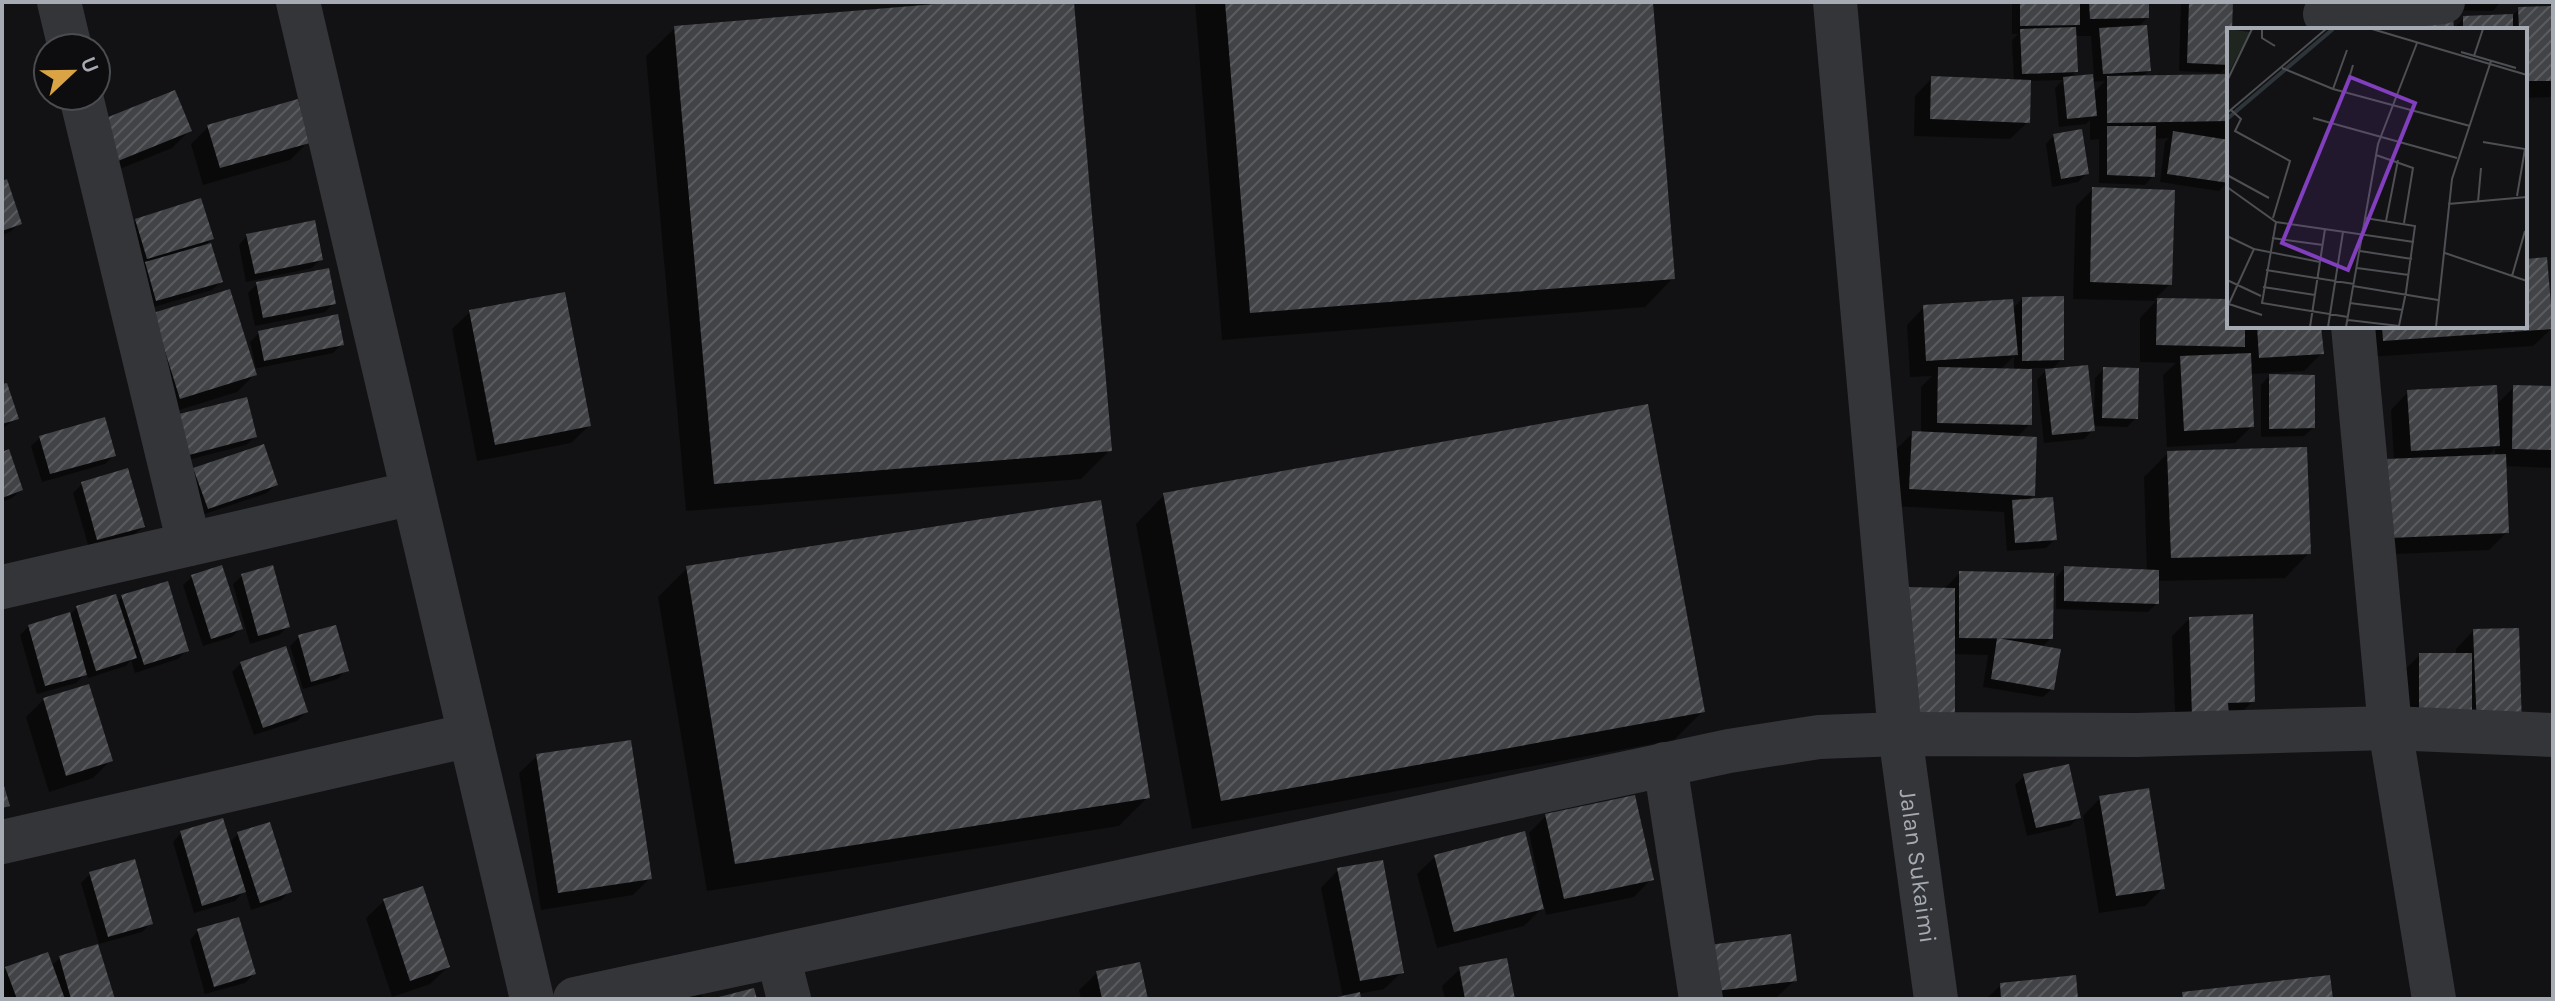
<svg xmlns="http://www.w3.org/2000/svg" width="2555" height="1001" font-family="Karla,sans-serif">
	<defs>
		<pattern id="building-hatch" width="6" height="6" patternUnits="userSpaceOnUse" patternTransform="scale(2)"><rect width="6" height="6" fill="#414346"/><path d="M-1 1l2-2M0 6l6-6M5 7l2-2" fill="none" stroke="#595b5e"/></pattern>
	</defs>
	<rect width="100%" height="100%" fill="#121214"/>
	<path fill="#0007" fill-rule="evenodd" d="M984 2H1072L1110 450 1081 479 686 511 646 56 675 28Z
		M1195 2H1651L1673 278 1645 307 1222 340Z
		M2012 2H2147V18L2138 27 2149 70 2141 78 2229 76V135L2223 141 2229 142 2227 183 2219 191 2160 182 2165 142 2169 138 2154 139 2153 176 2145 185 2099 183V139L2090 140V120L2086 124 2059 127 2055 88 2063 80 2029 81 2028 122 2010 139 1914 136 1915 96 1932 78 2014 81 2012 40 2018 34H2012ZM2075 36H2091L2094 76 2069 78 2076 71ZM2105 81 2093 93 2092 82Z
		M2181 2H2231L2229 64 2220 73 2179 71Z
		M2430 2H2501L2493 11 2430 10Z
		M2553 8V94L2550 97 2525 98V30H2376L2386 20 2452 30 2464 18 2512 16 2519 9Z
		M208 127 307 143 290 160 203 185 191 144Z
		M189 131 172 148 95 179 80 141Z
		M2054 135 2087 173 2078 182 2052 187 2046 144Z
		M2 183 19 224 10 232 2 235Z
		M2093 189 2170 284 2154 300 2229 301V326H2319L2322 353 2304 371 2250 374 2252 426 2235 443 2167 447 2163 375 2176 363 2140 362V318L2156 301 2073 299 2076 206Z
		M136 221 212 239 202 248 221 282 212 290 147 309 137 273 145 265 138 267 127 230Z
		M247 236 321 259 312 268 246 282 239 245Z
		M2525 261 2551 329 2533 346 2367 357 2365 326H2525Z
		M257 284 334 303 325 312 255 326 248 293Z
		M2022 299 2062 359 2051 370 2092 416H2094L2095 378 2104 369 2136 418 2127 427 2093 426V430L2084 439 2044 443 2037 380 2048 368H2030V424L2016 438 2033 495 2027 501 2055 539 2046 548 2007 551 2004 512 1892 506 1895 450 1913 433H1921V387L1932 376 1910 377 1907 325 1924 307 2012 309ZM2014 356V370H2000Z
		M470 312 589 426 571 443 477 461 452 329Z
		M146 324 253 369H256L250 342 259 333 342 344 333 353 253 369 254 375 237 392 163 415Z
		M2271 374 2313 428 2304 436 2261 437V385Z
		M2 386 16 418 2 429Z
		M2514 387 2553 388V468L2504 466 2507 532 2489 550 2372 555 2394 461 2391 410 2408 392 2496 405ZM2495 448V457H2487Z
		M171 425 255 437 246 445 180 462Z
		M40 438 114 455 105 464 42 482 31 446Z
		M2168 453 2309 553 2285 578 2157 581V603L2148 612 2056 609V577L2065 568 2147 571 2144 477Z
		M2 454 21 490 12 498 2 502Z
		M194 470 276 484 267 493 199 516 186 479Z
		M82 484 143 527 134 535 89 548 73 493Z
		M1164 495 1703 711 1674 740 1192 829 1136 524Z
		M687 568 1148 797 1119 826 707 891 658 597Z
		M1960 573 2051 638 2041 648 2052 689 2043 697 1983 687 1988 655 1953 654 1943 590Z
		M242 576 288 627 279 635 250 644 233 584Z
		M192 577 241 628 232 637 203 646 183 585Z
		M122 597 187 650 178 659 135 673 131 660 126 666 88 678 86 673 76 683 37 694 20 635 29 626 70 614 77 608 117 602Z
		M2189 619 2253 701 2236 718 2176 734 2172 636Z
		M2473 631 2520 726 2403 744 2402 672 2420 655H2456V649Z
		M299 637 346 670 338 679 303 689 290 646Z
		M241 663 306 712 297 721 254 735 232 672Z
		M44 699 111 760 93 778 49 792 26 717Z
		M537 756 650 878 633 895 541 910 519 773Z
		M2024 776 2079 817 2070 826 2027 836 2015 785Z
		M2100 798 2163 888 2145 906 2099 913 2083 816Z
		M1546 816 1651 879 1634 897 1546 915 1544 906 1524 926 1437 948 1417 874 1435 857 1540 885 1529 833Z
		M181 833 229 843 239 833 290 891 281 900 251 910 245 890 235 901 194 913 173 842Z
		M1338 870 1402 972 1384 989 1358 994 1359 999H1336L1343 998 1321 888Z
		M90 874 151 923 142 932 99 944 81 883Z
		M384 901 448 967 430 984 392 997 366 918Z
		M198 931 254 974 245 983 205 994 190 940Z
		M60 958 113 999H5L2 990V973L6 969 51 966Z
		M1693 964 1795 980 1777 997 1698 999Z
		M1460 969 1513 999H1445L1442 986Z
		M1097 973 1146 999H1081L1079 990Z
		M2001 985 2076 999H1986Z
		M699 986 703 999H661Z"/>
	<path fill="url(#building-hatch)" d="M960 2H1074L1112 451 714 484 674 26Z
		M1225 2H1653L1675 279 1250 313Z
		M2020 2H2080V25L2020 26Z
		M2089 2H2149V18L2090 19Z
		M2189 2H2233L2232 30H2229V65L2187 63Z
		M2553 6V81H2525V30H2519L2518 7Z
		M2513 14V30H2463V16Z
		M2453 15 2454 30H2386L2385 18Z
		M2147 25 2151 71 2103 74 2099 28Z
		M2076 27 2078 72 2022 74 2020 29Z
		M2093 74 2097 116 2067 119 2063 77Z
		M2229 74V121L2107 123V76Z
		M1931 76 2031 80 2030 123 1930 119Z
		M175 90 192 131 113 163 96 122Z
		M298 99 310 143 220 168 207 125Z
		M2107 126H2156L2155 177 2107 175Z
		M2082 129 2089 174 2061 179 2053 134Z
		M2173 131 2229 140V183L2167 174Z
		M7 179 22 224 2 231V181Z
		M2092 187 2175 190 2172 285 2090 282Z
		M201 198 214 239 147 259 135 219Z
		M315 220 323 260 255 274 246 234Z
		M211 243 223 282 156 301 145 262Z
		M2547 257 2553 329 2383 341 2382 326H2525V259Z
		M329 268 336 304 263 318 256 282Z
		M230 289 257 375 180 399 153 313Z
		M565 292 591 426 495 445 469 310Z
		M2064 296V360L2022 361V297Z
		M2157 298 2229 299V326H2245V347L2156 345Z
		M2013 299 2018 355 1926 361 1923 305Z
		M338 314 344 345 264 361 258 331Z
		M2257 326H2321L2324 354 2259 358Z
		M2251 353 2254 427 2184 431 2180 356Z
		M2088 365 2095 431 2052 435 2045 369Z
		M1938 367 2032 369V425L1937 423Z
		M2103 367 2139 368 2138 419 2102 418Z
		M2269 374 2315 375V428L2269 429Z
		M7 383 19 419 2 424V384Z
		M2497 385 2500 446 2411 451 2407 390Z
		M2513 385 2553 386V450L2512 449Z
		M247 397 257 437 189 455 179 414Z
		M1648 404 1705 712 1221 801 1163 493Z
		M105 417 116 456 50 474 39 436Z
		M1912 431 2037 437 2035 496 1909 489Z
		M264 444 278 485 208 509 193 468Z
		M2307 447 2311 554 2171 558 2167 451Z
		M9 449 23 490 2 498V452Z
		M2506 454 2509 533 2389 538 2385 459Z
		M128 468 145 527 97 540 81 482Z
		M2053 497 2057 540 2015 543 2012 500Z
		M1101 500 1150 798 735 864 686 566Z
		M222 565 243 629 211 639 191 575Z
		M273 565 290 627 258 636 241 574Z
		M2064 566 2159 570V604L2064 601Z
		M1959 571 2054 573 2053 639 1959 638Z
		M168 581 189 651 144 665 121 595Z
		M1904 587 1955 588V715H1905Z
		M116 594 137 658 96 671 76 606Z
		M70 612 87 675 45 686 28 625Z
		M2253 614 2255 702 2228 703 2229 716 2192 717 2189 617Z
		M336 625 349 671 311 682 298 635Z
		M2519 628 2522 727 2477 729 2473 629Z
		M1997 638 2061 649 2054 690 1991 679Z
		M286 646 308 712 263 728 240 662Z
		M2419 653H2472V727H2419Z
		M89 684 113 761 66 776 43 698Z
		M631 740 652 879 558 893 536 754Z
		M2069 764 2081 818 2036 828 2023 774Z
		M2 779 10 806 2 808Z
		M2149 788 2165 889 2116 896 2099 796Z
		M1635 795 1654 880 1564 899 1545 814Z
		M223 818 246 892 202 906 180 831Z
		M270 822 292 892 260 903 237 832Z
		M1525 831 1544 909 1454 932 1434 855Z
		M135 859 153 924 108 937 89 872Z
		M1383 860 1404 973 1360 981 1337 868Z
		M423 886 450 967 410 981 383 899Z
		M239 917 256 974 214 987 197 929Z
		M1791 934 1797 981 1716 991 1709 945Z
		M98 944 115 999H71L59 956Z
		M48 952 65 999H17L5 967Z
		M1507 958 1515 999H1465L1459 967Z
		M1140 962 1148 999H1102L1096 971Z
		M2076 975 2078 999H2001L2000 983Z
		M2330 975 2333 999H2183L2182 992Z
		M754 988 757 999H715V998Z
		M1360 992 1361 999H1333V998Z"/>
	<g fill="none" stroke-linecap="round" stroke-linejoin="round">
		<g stroke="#343538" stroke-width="44">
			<path d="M59 2 70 48"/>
			<path d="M298 2 532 999"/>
			<path id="s1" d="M1835 2 1900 734 1936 999"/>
			<path d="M2325 14 2443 2"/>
			<path d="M81 96 189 544"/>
			<path d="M2353 326 2390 728 2434 999"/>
			<path d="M2 587 413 493"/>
			<path d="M1665 764 1701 999"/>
			<path d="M2 842 470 735"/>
			<path d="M778 956 789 999"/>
			<path d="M575 999 1729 751 1819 737 1900 734 2136 735 2390 728 2553 735"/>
		</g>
	</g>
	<g text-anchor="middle" stroke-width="7" stroke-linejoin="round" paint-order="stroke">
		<g font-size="24" fill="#a6aab2" stroke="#0d0d0f">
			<text dy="8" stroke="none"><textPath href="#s1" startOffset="868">Jalan Sukaimi</textPath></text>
		</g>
	</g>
	<g transform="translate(2227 28)">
		<rect width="300" height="300" fill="#121214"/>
		<path d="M0 1 23 4 0 48Z" fill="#1f2620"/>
		<path fill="none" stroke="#2d353b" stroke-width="4" d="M0 91 106 1"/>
		<path fill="none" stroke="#4d4f53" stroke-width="2" d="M35 1V10L48 18M145 1 300 47M234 24 289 40M247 28 256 1M55 40 106 61 243 98M0 53 25 1M106 61 120 22M118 64 126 37M4 82 14 91 8 103 63 133 46 190M0 85 99 1M86 90 230 130M256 114 298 121 290 168M149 127 186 140 177 195M0 147 42 170M0 159 49 194 187 214M251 174 254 140M221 176 300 169M159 193 171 132M49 194 35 275 121 289M0 208 27 221 0 280M45 210 96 217M27 221 93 234M133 223 185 231M218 225 300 253M130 240 182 247M39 242 127 256M285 248 298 203M0 252 34 268M126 258 211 272M36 259 88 267M123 275 176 282M2 276 35 287M121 292 172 298 179 264 188 198 138 190M83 299 98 201M101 299 116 204M119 299 151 116 190 15M209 299 225 151 264 33"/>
		<path fill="#813fbd" fill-opacity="0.15" stroke="#813fbd" stroke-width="4" d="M123 49 188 75 121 242 55 215Z"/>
		<rect width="300" height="300" fill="none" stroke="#a6aab2" stroke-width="4"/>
	</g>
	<rect width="2555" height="1001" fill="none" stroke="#a6aab2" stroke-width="8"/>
	<g transform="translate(72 72) rotate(68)"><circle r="38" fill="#0d0d0f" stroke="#4a4c50" stroke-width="2"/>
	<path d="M0-6L14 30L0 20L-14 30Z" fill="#daa444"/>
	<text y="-12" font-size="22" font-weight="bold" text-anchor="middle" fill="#a6aab2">U</text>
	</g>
</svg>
